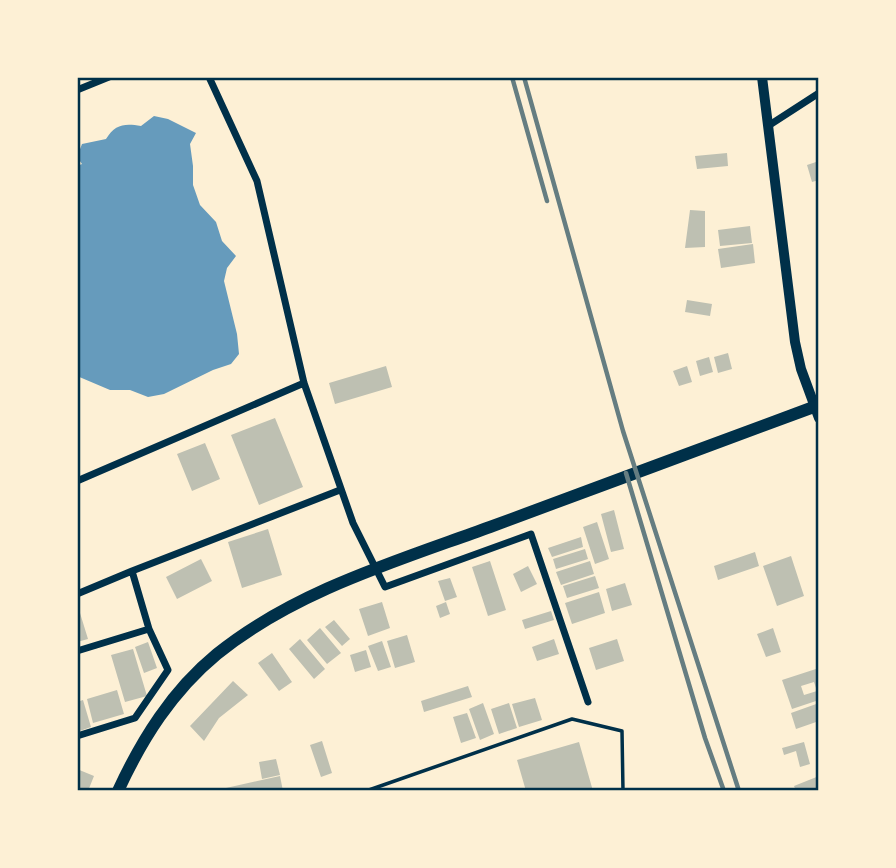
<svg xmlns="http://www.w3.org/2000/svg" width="896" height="868" font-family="Cabin,sans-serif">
	<rect width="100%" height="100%" fill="#fdf0d5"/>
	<path fill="#669bbc" d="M154 116 168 119 196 133 190 144 193 166V185L200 205 216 222 222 241 236 256 227 268 224 281 237 334 239 354 231 364 213 370 164 394 148 397 130 390H110L77 376V166L82 164 77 157 82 144 106 139C115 124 125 123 141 126Z"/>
	<path fill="#bec0b2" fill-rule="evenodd" d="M727 153 728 166 697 169 695 156Z
		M819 161V180L812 182 807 165Z
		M690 210 705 211V247L685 248Z
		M750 226 752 243 720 246 718 230Z
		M753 244 755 263 721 268 718 249Z
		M687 300 712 304 710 316 685 312Z
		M728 353 732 369 718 373 714 357Z
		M709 357 713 372 700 376 696 361Z
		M386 366 392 387 335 404 329 383Z
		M687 366 692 382 679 386 673 371Z
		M275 418 303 487 259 505 231 435Z
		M205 443 220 479 192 491 177 454Z
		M614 510 624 549 611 552 601 514Z
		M597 522 609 559 595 564 583 527Z
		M268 529 282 575 242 588 228 542Z
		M581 537 583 547 552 557 548 548Z
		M585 549 588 559 556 569 553 559Z
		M755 552 759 566 718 580 714 566Z
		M791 556 804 596 777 606 763 566Z
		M201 559 212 581 177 599 166 577Z
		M490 561 506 610 488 616 472 567Z
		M590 561 594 574 561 585 556 572Z
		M528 566 537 584 521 592 513 574Z
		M595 576 599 588 567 598 563 586Z
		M450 578 457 597 445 601 438 581Z
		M625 583 632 605 612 611 606 589Z
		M599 592 605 613 572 624 565 603Z
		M382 602 390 628 368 636 359 609Z
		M446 602 450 614 440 618 436 606Z
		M551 611 554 620 525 629 522 620Z
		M80 613 88 639 77 642V614Z
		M334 620 350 639 342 646 325 627Z
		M320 628 341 653 327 664 307 640Z
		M773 628 781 652 766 657 757 634Z
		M407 635 415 662 395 668 387 641Z
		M300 639 325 669 314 679 289 649Z
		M554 639 559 654 537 661 532 647Z
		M617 639 624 661 596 670 589 648Z
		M382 641 391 667 378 671 368 646Z
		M148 642 157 668 144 673 135 647Z
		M133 649 147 696 125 702 111 655Z
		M366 650 371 667 355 672 350 655Z
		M272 653 292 682 279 691 258 663Z
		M819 668V700L792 709 782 680ZM814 682 817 691 804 695 801 686Z
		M233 681 248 695 219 718 204 741 190 726Z
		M468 686 472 697 424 712 421 701Z
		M117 690 124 714 93 723 87 699Z
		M535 698 542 720 519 727 512 704Z
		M83 700 91 727 77 732V702Z
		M483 703 494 734 480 740 469 709Z
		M509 703 517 728 499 734 491 709Z
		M819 703V721L796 729 791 713Z
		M467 713 476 738 461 743 453 717Z
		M322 741 332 773 321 777 310 745Z
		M579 742 593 791H526L517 760Z
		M804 742 810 764 800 767 796 751 784 755 782 748Z
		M276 759 280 775 262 779 259 762Z
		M77 769 94 776 88 791H77Z
		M280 776 283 791H218L217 790Z
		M819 776V791H796L794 786Z"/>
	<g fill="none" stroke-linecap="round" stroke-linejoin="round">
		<path stroke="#003049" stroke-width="3.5" d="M366 791 572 719 622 731 623 791"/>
		<path stroke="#003049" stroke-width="7" d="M209 77 257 181 304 383 353 523 385 587 531 534 588 702
			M77 90 109 77
			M768 126 819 93
			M77 481 304 383
			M132 571 340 490
			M77 594 132 571 149 629
			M77 651 149 629 168 670 135 718 77 736"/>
		<path stroke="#003049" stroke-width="10" d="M762 77 795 342 801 369 819 418"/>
		<path stroke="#003049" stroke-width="12" d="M118 791C142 739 172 691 217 654 295 591 397 561 490 527 600 486 709 446 819 405"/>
		<path stroke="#657d81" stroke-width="4.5" d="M512 77 547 201
			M524 77 623 431 739 791
			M626 473 705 738 724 791"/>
	</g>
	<rect width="896" height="868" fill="none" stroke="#fdf0d5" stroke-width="158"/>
	<rect x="79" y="79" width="738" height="710" fill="none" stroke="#003049" stroke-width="2.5"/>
</svg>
